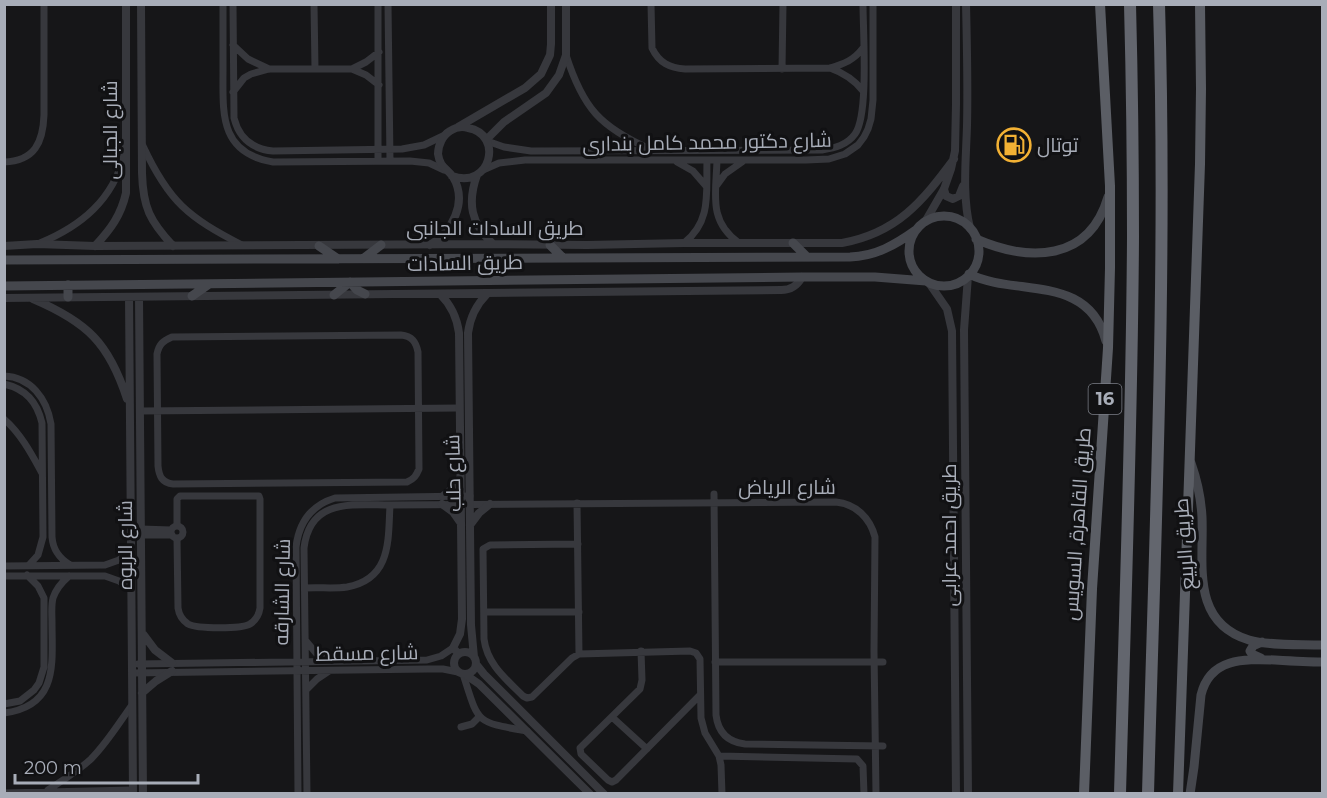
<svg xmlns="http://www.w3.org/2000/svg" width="1327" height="798" font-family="Montserrat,Cairo,sans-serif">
	<rect width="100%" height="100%" fill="#161618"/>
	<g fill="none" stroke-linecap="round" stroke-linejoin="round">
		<path stroke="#37383d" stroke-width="7" d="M223 4C223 27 223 49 223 71 223 113 219 153 273 162L410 161 429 163 444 170
			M233 4 234 118C239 138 252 149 273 151L402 149 424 145 445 135
			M314 4 315 69
			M378 4V161
			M388 4 390 161
			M651 4 652 48C659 63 670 68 685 69L830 68C844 64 854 60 863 48
			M233 45 248 59 269 69
			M566 55C583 108 600 127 650 149
			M830 68C844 73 854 79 863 91
			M352 69 366 62 379 52
			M782 69 783 4
			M233 92 244 78 251 74 269 69H352L366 75 379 85
			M487 141 504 147 531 151 822 150C835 148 847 145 855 134 869 115 863 32 863 4
			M143 146C169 202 188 217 242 245
			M717 160C716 194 708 221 739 243
			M4 162C35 161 43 142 44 115V4
			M677 162 693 171 706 186
			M483 170 499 163 525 160H806L829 159 845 154 858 145 864 137 868 129 871 119 873 100V4
			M717 185 725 174 742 162
			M40 243C81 226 113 200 124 155
			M684 243C712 221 706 192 707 160
			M401 335C412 336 416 342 418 352L419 469C416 476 414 479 407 482L173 484C162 483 159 476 158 466L157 354C159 344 163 341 172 337Z
			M4 376C31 377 47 399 51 424L52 537C53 550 59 558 70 565
			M4 384C26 389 37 402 42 423L43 537 38 555 29 565
			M140 411 459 408
			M4 419C21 434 31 453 42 473
			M714 494 716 715C718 732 728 742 745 744L883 746
			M577 503 579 654
			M171 532a6 6 0 1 1 12 0a6 6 0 1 1-12 0Z
			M141 529 171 530
			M141 535H172
			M177 538 178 608C179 615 182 620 188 624 197 629 242 629 250 624 256 620 259 615 260 608V499L259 496H180L177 499V526
			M578 544 490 545 483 549 484 639C487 664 506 679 523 696L527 698 532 697 572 658 579 654 690 651 696 653 700 659 701 718 705 733 719 756 721 765 722 794
			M4 566 105 565 119 560 130 550
			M4 576H105L119 581 131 590
			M305 588C319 587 334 589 347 587 392 579 388 539 390 505
			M484 612H579
			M306 641 316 653 326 659
			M641 651 642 680 640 689 580 748 581 754 608 780 612 782 616 780 700 695
			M715 662H883
			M138 664 427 660 441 656 453 648
			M132 673 428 669H443L458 672
			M463 674C479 724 475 722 527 731
			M306 690 317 679 329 671
			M4 704 20 701 34 690 39 683 44 667V598L38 586 27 575
			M4 713C59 706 52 663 52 622 52 614 51 606 53 598 56 589 62 582 69 576
			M612 717 647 749
			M461 727 472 724 479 717
			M719 756 857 759 863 766 864 794
			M48 790C63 780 78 771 91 759 107 743 119 723 132 705
			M4 793 132 790
			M298 794 296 547C299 522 312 505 335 498L470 496
			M307 794 304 548C310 498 352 505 390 505L836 502C856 504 870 518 875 537L874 651 876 794"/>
		<path stroke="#37383d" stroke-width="8" d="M141 4 142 173C143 208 150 221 173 246
			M966 4C967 45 968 85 967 126 966 160 962 195 970 228
			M458 127 525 88 541 74 550 55 551 44V4
			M486 140 504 122 546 93 559 75 566 55V4
			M477 175C467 203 471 224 493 244
			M944 189 946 196 953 199 959 196 963 186
			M925 222 944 189 951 169 955 151 956 104V4
			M430 245C452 232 468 202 453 177 447 168 440 168 438 154 438 145 443 135 450 131 456 127 462 126 468 128 504 134 491 190 452 176
			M4 246 37 244 95 246 493 244 587 245 684 243H842C897 233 922 202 954 159
			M95 246C111 229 121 215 126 193V4
			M929 283 947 309 952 331 956 794
			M440 294C451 305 457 317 459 333L462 619 460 634 453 648 459 654
			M129 297 133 794
			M139 297 143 794
			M4 298 781 290C791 290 797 286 802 277
			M33 299C87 322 109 343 127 399
			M443 496 453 488 460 478
			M442 504 453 512 460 522
			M470 525 479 513 490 504
			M143 634 155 650 172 663
			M454 663a11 11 0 1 1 22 0a11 11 0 1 1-22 0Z
			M474 657 471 625 468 333C470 317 476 305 487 294
			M476 664 484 674 604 794
			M466 675 479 684 590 794
			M142 693 156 681 172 671
			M968 794 964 330 968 276"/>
		<path stroke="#45474d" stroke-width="9" d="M909 251a35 35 0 1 1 70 0a35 35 0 1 1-70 0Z
			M976 239C1029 262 1089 262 1108 197
			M793 243 807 257
			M550 245 562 257
			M319 246 338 259
			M364 258 381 245
			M4 260 850 257C876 256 895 245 916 230
			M969 274C1016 297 1088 273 1106 341
			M350 282 357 290 365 294
			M68 285V297
			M4 286 802 277H875L926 281
			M334 295 350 282
			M192 296 209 284
			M1191 463C1197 480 1201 499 1202 517 1204 563 1190 622 1249 640 1269 646 1300 644 1322 645
			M1261 658 1252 654 1250 651 1253 646 1262 642
			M1190 794 1194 767 1201 695C1210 658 1243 659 1275 660 1291 661 1307 662 1322 662"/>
		<path stroke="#5b5e65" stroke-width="10" d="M1084 794 1092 589 1108 348 1110 268V186L1100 4
			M1178 794 1200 164 1201 89 1200 4"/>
		<path stroke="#63666e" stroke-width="12" d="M1120 794C1125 608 1132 422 1133 236 1133 159 1132 82 1130 4
			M1148 794C1155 531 1167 267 1159 4"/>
	</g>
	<defs>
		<symbol id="fuel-ring" viewBox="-11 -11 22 22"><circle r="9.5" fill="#111113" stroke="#f2b134" stroke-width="1.5"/><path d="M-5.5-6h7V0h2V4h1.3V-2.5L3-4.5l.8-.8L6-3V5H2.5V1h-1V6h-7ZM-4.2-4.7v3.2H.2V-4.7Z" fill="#f2b134"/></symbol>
	</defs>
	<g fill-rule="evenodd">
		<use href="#fuel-ring" x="995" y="126" width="38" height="38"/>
	</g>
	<g text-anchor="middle" stroke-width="6" stroke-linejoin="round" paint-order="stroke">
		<rect fill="#111113" stroke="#7b7e86" stroke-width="1.5" x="1088.5" y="384" width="33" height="30" rx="4.5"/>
		<g font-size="18" font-weight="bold" fill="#a8adb8">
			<text x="1105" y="405">16</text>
		</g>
		<g font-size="20" fill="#a8adb8" stroke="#111113">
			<text transform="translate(110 130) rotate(-90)" y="7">شارع الجبالى</text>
			<text transform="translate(707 142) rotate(-1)" y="7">شارع دكتور محمد كامل بندارى</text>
			<text x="495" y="235">طريق السادات الجانبى</text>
			<text transform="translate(465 263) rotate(-1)" y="7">طريق السادات</text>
			<text transform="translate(453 473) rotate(-91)" y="7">شارع حلب</text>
			<text x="787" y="494">شارع الرياض</text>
			<text transform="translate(1077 524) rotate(-86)" y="7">طريق القاهرة, السويس</text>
			<text transform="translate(949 535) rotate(-90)" y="7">طريق احمد عرابى</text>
			<text transform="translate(1184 544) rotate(-94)" y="7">طريق الربيع</text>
			<text transform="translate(125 545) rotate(-90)" y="7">شارع الربوه</text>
			<text transform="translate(282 592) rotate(-89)" y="7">شارع الشارقه</text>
			<text transform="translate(367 653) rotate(-1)" y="7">شارع مسقط</text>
		</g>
		<g font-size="20" fill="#a8adb8" stroke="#111113" text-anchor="start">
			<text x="1037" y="152">توتال</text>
		</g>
	</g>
	<rect width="1327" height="798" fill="none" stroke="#a8adb8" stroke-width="12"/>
	<path d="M15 774v9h183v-9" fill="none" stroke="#a8adb8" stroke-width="3"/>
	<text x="24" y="774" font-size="18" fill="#a8adb8" stroke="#111113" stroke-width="4.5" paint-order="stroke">200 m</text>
</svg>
